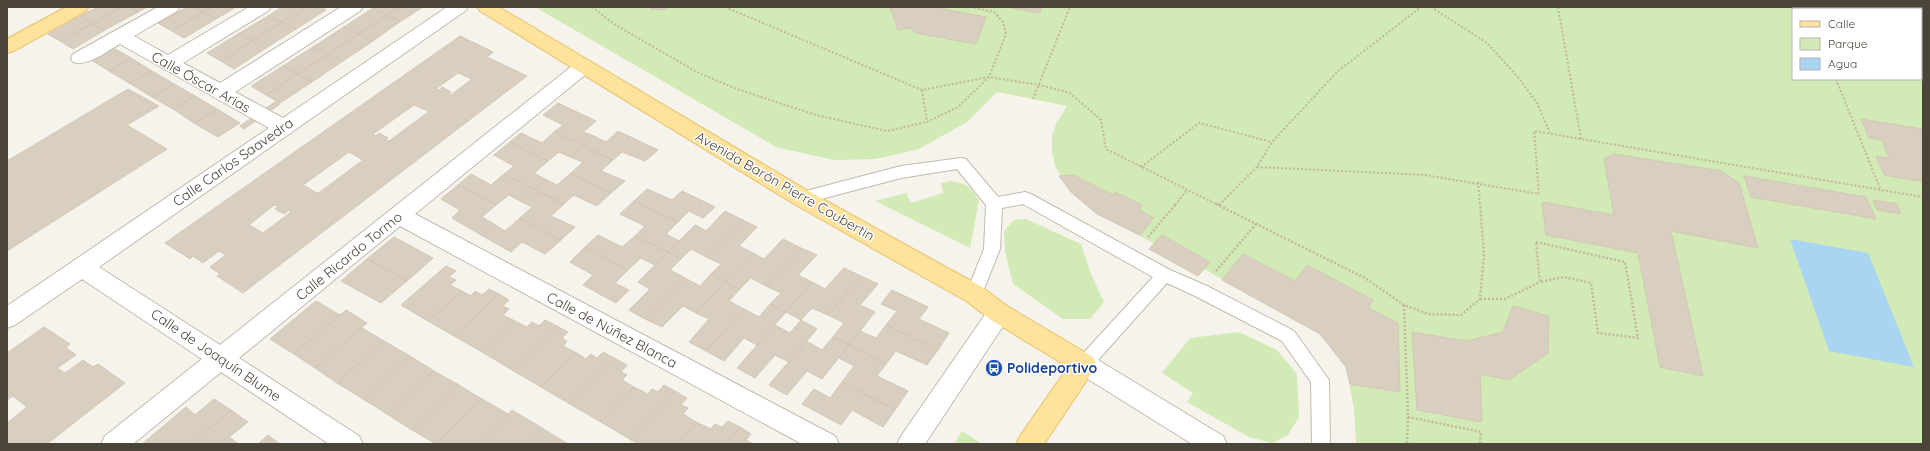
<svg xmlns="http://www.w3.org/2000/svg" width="1930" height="451" font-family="Quicksand,sans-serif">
	<rect width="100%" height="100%" fill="#f6f3ec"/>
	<path fill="#d2eab5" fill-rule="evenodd" d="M535 7H1923V444H1356L1354 409 1346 367 1320 334 1204 269 1097 214 1071 192 1055 166 1052 151V136L1056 124 1067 106 997 92 967 122 919 149 876 159 834 160 776 147ZM1793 9H1921V79H1793Z
		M951 181C966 183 971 187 979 200L970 248 875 201 906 193 911 203 943 193 941 183Z
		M1026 219 1081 244 1091 274 1104 302 1090 319H1063L1013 284 1005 252 1004 231 1014 220Z
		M1239 332 1277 350 1297 374 1299 417 1288 435 1272 443 1249 437 1187 402 1193 393 1162 373 1190 338Z
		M962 431 982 444H954Z"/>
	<path fill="#a9d4f2" d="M1790 239 1868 253 1914 367 1829 351Z"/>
	<path fill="#d8cfc1" stroke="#d3c7b4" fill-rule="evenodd" d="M98 7H122L92 24 80 16Z
		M122 7H131L138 12 105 30 92 24Z
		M131 7H147L138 12Z
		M187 7H193L203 12 172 31 158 23Z
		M193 7H212L203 12Z
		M212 7H236L216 19 203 12Z
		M282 7H307L282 22 268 16Z
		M307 7H320L326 10 296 29 282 22Z
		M375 7H399L387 15 373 8Z
		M399 7H423L401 21 387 15Z
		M651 7H667L666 10 650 9Z
		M890 7H934L986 17 976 44 915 33 912 28 898 30Z
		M1005 7H1042L1040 13Z
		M373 8 387 15 358 34 344 27Z
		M203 12 216 19 184 38 172 31Z
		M387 15 401 21 373 41 358 34Z
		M80 16 92 24 60 41 48 34Z
		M268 16 282 22 252 41 238 34Z
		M282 22 296 29 266 48 252 41Z
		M92 24 105 30 73 49 60 41Z
		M344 27 358 34 328 54 313 47Z
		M238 34 252 41 221 61 207 53Z
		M358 34 373 41 343 61 328 54Z
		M460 36 493 52 487 57 527 76 243 293 217 276 220 274 210 267 226 255 219 251 203 263 193 256 190 259 165 243ZM458 73 472 79 451 95 448 94 451 92 442 87 439 90 437 88ZM414 105 428 111 427 113 389 141 385 140 388 138 379 133 376 136 373 134ZM349 152 363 160 320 192 317 193 303 185ZM274 205 279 206 275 209 284 214 289 210 291 212 263 233 249 225Z
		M252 41 266 48 234 69 221 61Z
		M110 46 131 58 109 71 88 58Z
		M313 47 328 54 297 74 283 66Z
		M328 54 343 61 312 82 297 74Z
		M131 58 152 71 129 83 109 71Z
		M283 66 297 74 266 95 251 86Z
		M152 71 174 84 152 97 129 83Z
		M297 74 312 82 280 103 266 95Z
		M174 84 195 96 173 109 152 97Z
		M128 89 159 106 127 125 167 149 7 251V161Z
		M195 96 217 109 194 123 173 109Z
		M275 102 280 104 244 129 240 126Z
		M558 103 596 121 583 132 594 136 583 146 554 132 563 125 543 115Z
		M217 109 240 123 218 137 194 123Z
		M1861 119 1923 129V182L1884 175 1876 156 1889 158 1882 140 1869 138Z
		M618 131 658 150 645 161 622 152 613 160 583 146 594 136 606 142Z
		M554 132 583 146 570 157 559 152 548 161 510 142 521 133 542 143Z
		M510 142 548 161 534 173 545 179 534 189 504 174 514 166 494 155Z
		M583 146 613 160 601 171 625 181 611 193 571 173 583 162 570 157Z
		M1614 154 1721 171 1739 183 1758 248 1671 231 1703 376 1660 367 1638 253 1546 235 1542 202 1614 215 1604 159Z
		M571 173 611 193 597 206 574 195 564 204 534 189 545 179 557 185Z
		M471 174 491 185 504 174 534 189 520 201 509 195 496 205 458 185Z
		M1073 175 1113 195 1115 192 1142 205 1139 210 1154 218 1140 235 1097 214 1071 192 1059 176Z
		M1744 176 1866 197 1876 219 1751 197Z
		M458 185 496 205 482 217 494 224 481 235 452 218 460 210 441 199Z
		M534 189 564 204 551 216 575 227 561 240 520 218 532 207 520 201Z
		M647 189 672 200 682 191 715 207 703 218 689 211 678 222 634 201Z
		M1873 200 1897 204 1901 214 1877 210Z
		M634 201 678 222 666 234 679 241 668 252 635 236 645 226 620 214Z
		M725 211 743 220 706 257 691 249 681 259 668 252 695 225 706 231Z
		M520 218 561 240 545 254 522 242 511 252 481 235 494 224 505 231Z
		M743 220 757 227 739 246 753 253 725 282 711 274 721 264 706 257Z
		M598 235 622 247 635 236 668 252 655 265 641 258 628 270 585 247Z
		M1162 235 1210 262 1198 276 1149 249Z
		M394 237 433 258 407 281 367 259Z
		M783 239 801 248 766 286 751 278 740 289 725 282 753 253 764 259Z
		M585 247 628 270 615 283 629 290 616 303 583 285 593 275 570 262Z
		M801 248 817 255 798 275 812 282 786 312 770 304 781 293 766 286Z
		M668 252 681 259 670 270 685 278 645 319 629 310 650 289 638 282Z
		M1243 254 1295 281 1307 265 1373 300 1368 308 1398 323 1400 392 1350 384 1346 367 1320 334 1222 280Z
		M367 259 407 281 381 303 341 281Z
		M446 266 456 271 449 277 456 280 450 285 462 291 428 321 401 305Z
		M844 268 861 276 828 315 812 308 801 320 786 312 812 282 825 289Z
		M711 274 725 282 696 313 683 306 662 327 645 319 685 278 700 286Z
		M861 276 878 284 860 305 875 312 849 345 833 337 844 323 828 315Z
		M725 282 740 289 729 301 744 309 706 351 689 342 709 319 696 313Z
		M489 289 499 294 454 336 428 321 462 291 471 296 475 291 482 295Z
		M892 290 928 307 919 319 949 333 938 350 886 325 897 311 881 304Z
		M499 294 509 300 503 306 509 309 503 315 515 321 482 352 454 336Z
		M316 301 340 315 294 354 270 339Z
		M770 304 786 312 757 345 744 338 724 361 706 351 744 309 759 317Z
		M1513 306 1549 316 1548 353 1509 380 1480 374 1482 422 1417 410 1412 332 1467 341 1503 332Z
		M346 310 367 323 315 368 294 354Z
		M545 320 557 326 512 370 482 352 515 321 527 327 532 322 539 326Z
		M801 320 817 329 789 362 775 355 755 378 737 368 775 325 790 333Z
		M886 325 938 350 927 365 896 351 886 364 849 345 860 331 876 338Z
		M557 326 568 332 562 338 567 341 563 346 575 352 541 387 512 370Z
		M44 327 70 344 66 348 76 355 57 368 65 373 83 360 93 367 98 364 125 383 47 444H7V423L27 407 13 396 7 400V353Z
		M362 328 384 341 337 383 315 368Z
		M833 337 849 345 822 379 807 371 787 395 769 385 806 341 822 350Z
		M384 341 410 356 363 399 337 383Z
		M849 345 886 364 877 376 908 391 895 410 842 382 854 366 839 358Z
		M575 352 586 359 591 354 597 358 603 352 614 358 570 404 541 387Z
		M410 356 434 371 387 414 363 399Z
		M614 358 627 365 621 372 627 375 622 380 634 387 601 422 570 404Z
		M434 371 459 385 412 430 387 414Z
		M842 382 895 410 883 427 852 410 841 425 802 404 814 389 830 398Z
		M459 385 482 399 436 444 412 430Z
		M664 385 675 391 631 440 601 422 634 387 648 394 652 389 658 392Z
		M675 391 687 398 681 405 688 408 683 414 696 422 678 444H639L631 440Z
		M214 399 231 410 191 444H142L186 407 195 415Z
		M482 399 508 414 479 444H436Z
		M231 410 248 422 229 437 239 444H191Z
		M512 410 542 428 527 444H479Z
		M728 421 740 427 726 444H678L696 422 711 429 715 424 722 427Z
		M740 427 751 434 746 440 753 444H726Z
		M542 428 568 444H527Z
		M268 435 280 444H258Z"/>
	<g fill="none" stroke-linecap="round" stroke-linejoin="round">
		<defs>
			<path id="service" d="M961 158 966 159 998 197 1025 192 1031 194 1170 270 1207 286 1294 331 1329 380 1330 444H1312L1311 382 1282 341 1195 296 1167 283 1090 369 1084 372 1078 369 1075 364 1078 359 1153 277 1023 204 1002 208 1000 249 980 299 974 301 968 299 966 294 984 249 986 205 957 169 901 178 802 204 796 202 794 198 796 194 802 192 901 166Z"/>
			<path id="minor" d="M158 7H180L177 11 134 36 168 55 249 7H271L268 11 183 63 220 83 341 7H363L360 11 235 92 283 118 447 7H468L465 11 99 267 220 345 577 62 584 60 591 62 594 66 591 70 415 214 835 436 839 444H802L400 226 239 358 359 436 363 444H329L221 372 133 444H101L105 436 202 359 82 279 15 325 7 328V306L269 128 120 44C106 51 89 67 73 62L71 58 73 54Z
				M999 303 1007 306 1011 313 1007 320 925 444H897L901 436 991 306Z"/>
			<path id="tertiary" d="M1084 354 1093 357 1223 436 1227 444H1192L1075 371 1072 364 1075 357Z"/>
			<path id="primary" d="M66 7H89L86 11 14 51 7 53V39Z
				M477 7H499L810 192 982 287 1007 306 1093 357 1096 364 1093 371 1044 444H1016L1020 436 1068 367 991 320 966 301 794 204 480 11Z"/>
		</defs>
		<use href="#service" stroke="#c2bbae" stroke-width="2"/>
		<use href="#minor" stroke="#c2bbae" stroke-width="2"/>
		<use href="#tertiary" stroke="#c2bbae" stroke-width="2"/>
		<use href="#primary" stroke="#e6c16a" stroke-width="2"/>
		<path stroke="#c4b79f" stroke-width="2" stroke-dasharray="2 2" stroke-linecap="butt" d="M592 7 614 24 699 73 737 89 816 115 887 131 927 122 958 107 989 77 1006 34 1003 22 994 12 971 7
			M725 7 922 90 989 77 1039 85 1070 93 1101 120 1106 149 1218 205
			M1431 7 1487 43 1518 77 1537 103 1550 133
			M1558 7 1581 139
			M1809 7V9
			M1836 79 1881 191
			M922 90 927 122
			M1033 99 1070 7
			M1141 167 1199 123 1272 142
			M1257 167 1425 175 1539 194 1534 131 1923 197
			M1478 182 1480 205
			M1175 205 1187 190
			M1219 205 1257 167 1272 142 1338 71 1421 7"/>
		<path stroke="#c4b79f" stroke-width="2.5" stroke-dasharray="2 2" stroke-linecap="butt" d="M1216 204 1365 278 1404 305 1428 314 1461 315 1480 299 1484 254 1480 204
			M1219 205 1220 204
			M1148 237 1176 204
			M1536 242 1625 262 1638 338 1598 333 1591 283 1564 277 1540 282Z
			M1216 271 1257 223
			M1480 299H1505L1540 282
			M1404 305 1408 417 1407 444
			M1408 417 1481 432 1480 444"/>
		<use href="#service" fill="#fff" fill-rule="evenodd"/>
		<use href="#minor" fill="#fff" fill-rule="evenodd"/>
		<use href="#tertiary" fill="#fff" fill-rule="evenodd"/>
		<use href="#primary" fill="#ffe39c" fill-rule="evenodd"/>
	</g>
	<defs>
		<symbol id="bus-disc" viewBox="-11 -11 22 22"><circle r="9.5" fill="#1a4fb4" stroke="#fff"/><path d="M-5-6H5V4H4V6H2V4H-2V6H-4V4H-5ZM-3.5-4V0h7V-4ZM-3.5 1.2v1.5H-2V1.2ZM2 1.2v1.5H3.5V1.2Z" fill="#fff"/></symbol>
	</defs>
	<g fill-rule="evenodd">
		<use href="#bus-disc" x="984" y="358" width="20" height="20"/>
	</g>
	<g text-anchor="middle" stroke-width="3" stroke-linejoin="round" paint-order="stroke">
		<g font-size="14" fill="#4b4439" stroke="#fff">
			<text transform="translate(201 82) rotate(29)" y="5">Calle Óscar Arias</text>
			<text transform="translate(233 162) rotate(-35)" y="5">Calle Carlos Saavedra</text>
			<text transform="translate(785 186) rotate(30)" y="5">Avenida Barón Pierre Coubertin</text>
			<text transform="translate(349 256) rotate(-39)" y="5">Calle Ricardo Tormo</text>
			<text transform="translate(612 330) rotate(28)" y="5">Calle de Núñez Blanca</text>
			<text transform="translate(216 355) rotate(34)" y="5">Calle de Joaquín Blume</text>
		</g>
		<g font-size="14" font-weight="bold" fill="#164399" stroke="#fff" text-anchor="start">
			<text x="1007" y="373">Polideportivo</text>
		</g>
	</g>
	<rect width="1930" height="451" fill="none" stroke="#4b4439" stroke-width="16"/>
	<rect x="1792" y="8" width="130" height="72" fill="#ffffff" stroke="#b7b4b0"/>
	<rect x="1800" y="21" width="20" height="6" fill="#ffe39c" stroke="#b7b4b0"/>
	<text x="1828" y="28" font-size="12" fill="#4b4439">Calle</text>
	<rect x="1800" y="38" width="20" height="12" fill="#d2eab5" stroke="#b7b4b0"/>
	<text x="1828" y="48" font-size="12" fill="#4b4439">Parque</text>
	<rect x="1800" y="58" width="20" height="12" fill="#a9d4f2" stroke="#b7b4b0"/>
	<text x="1828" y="68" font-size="12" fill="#4b4439">Agua</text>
</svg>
